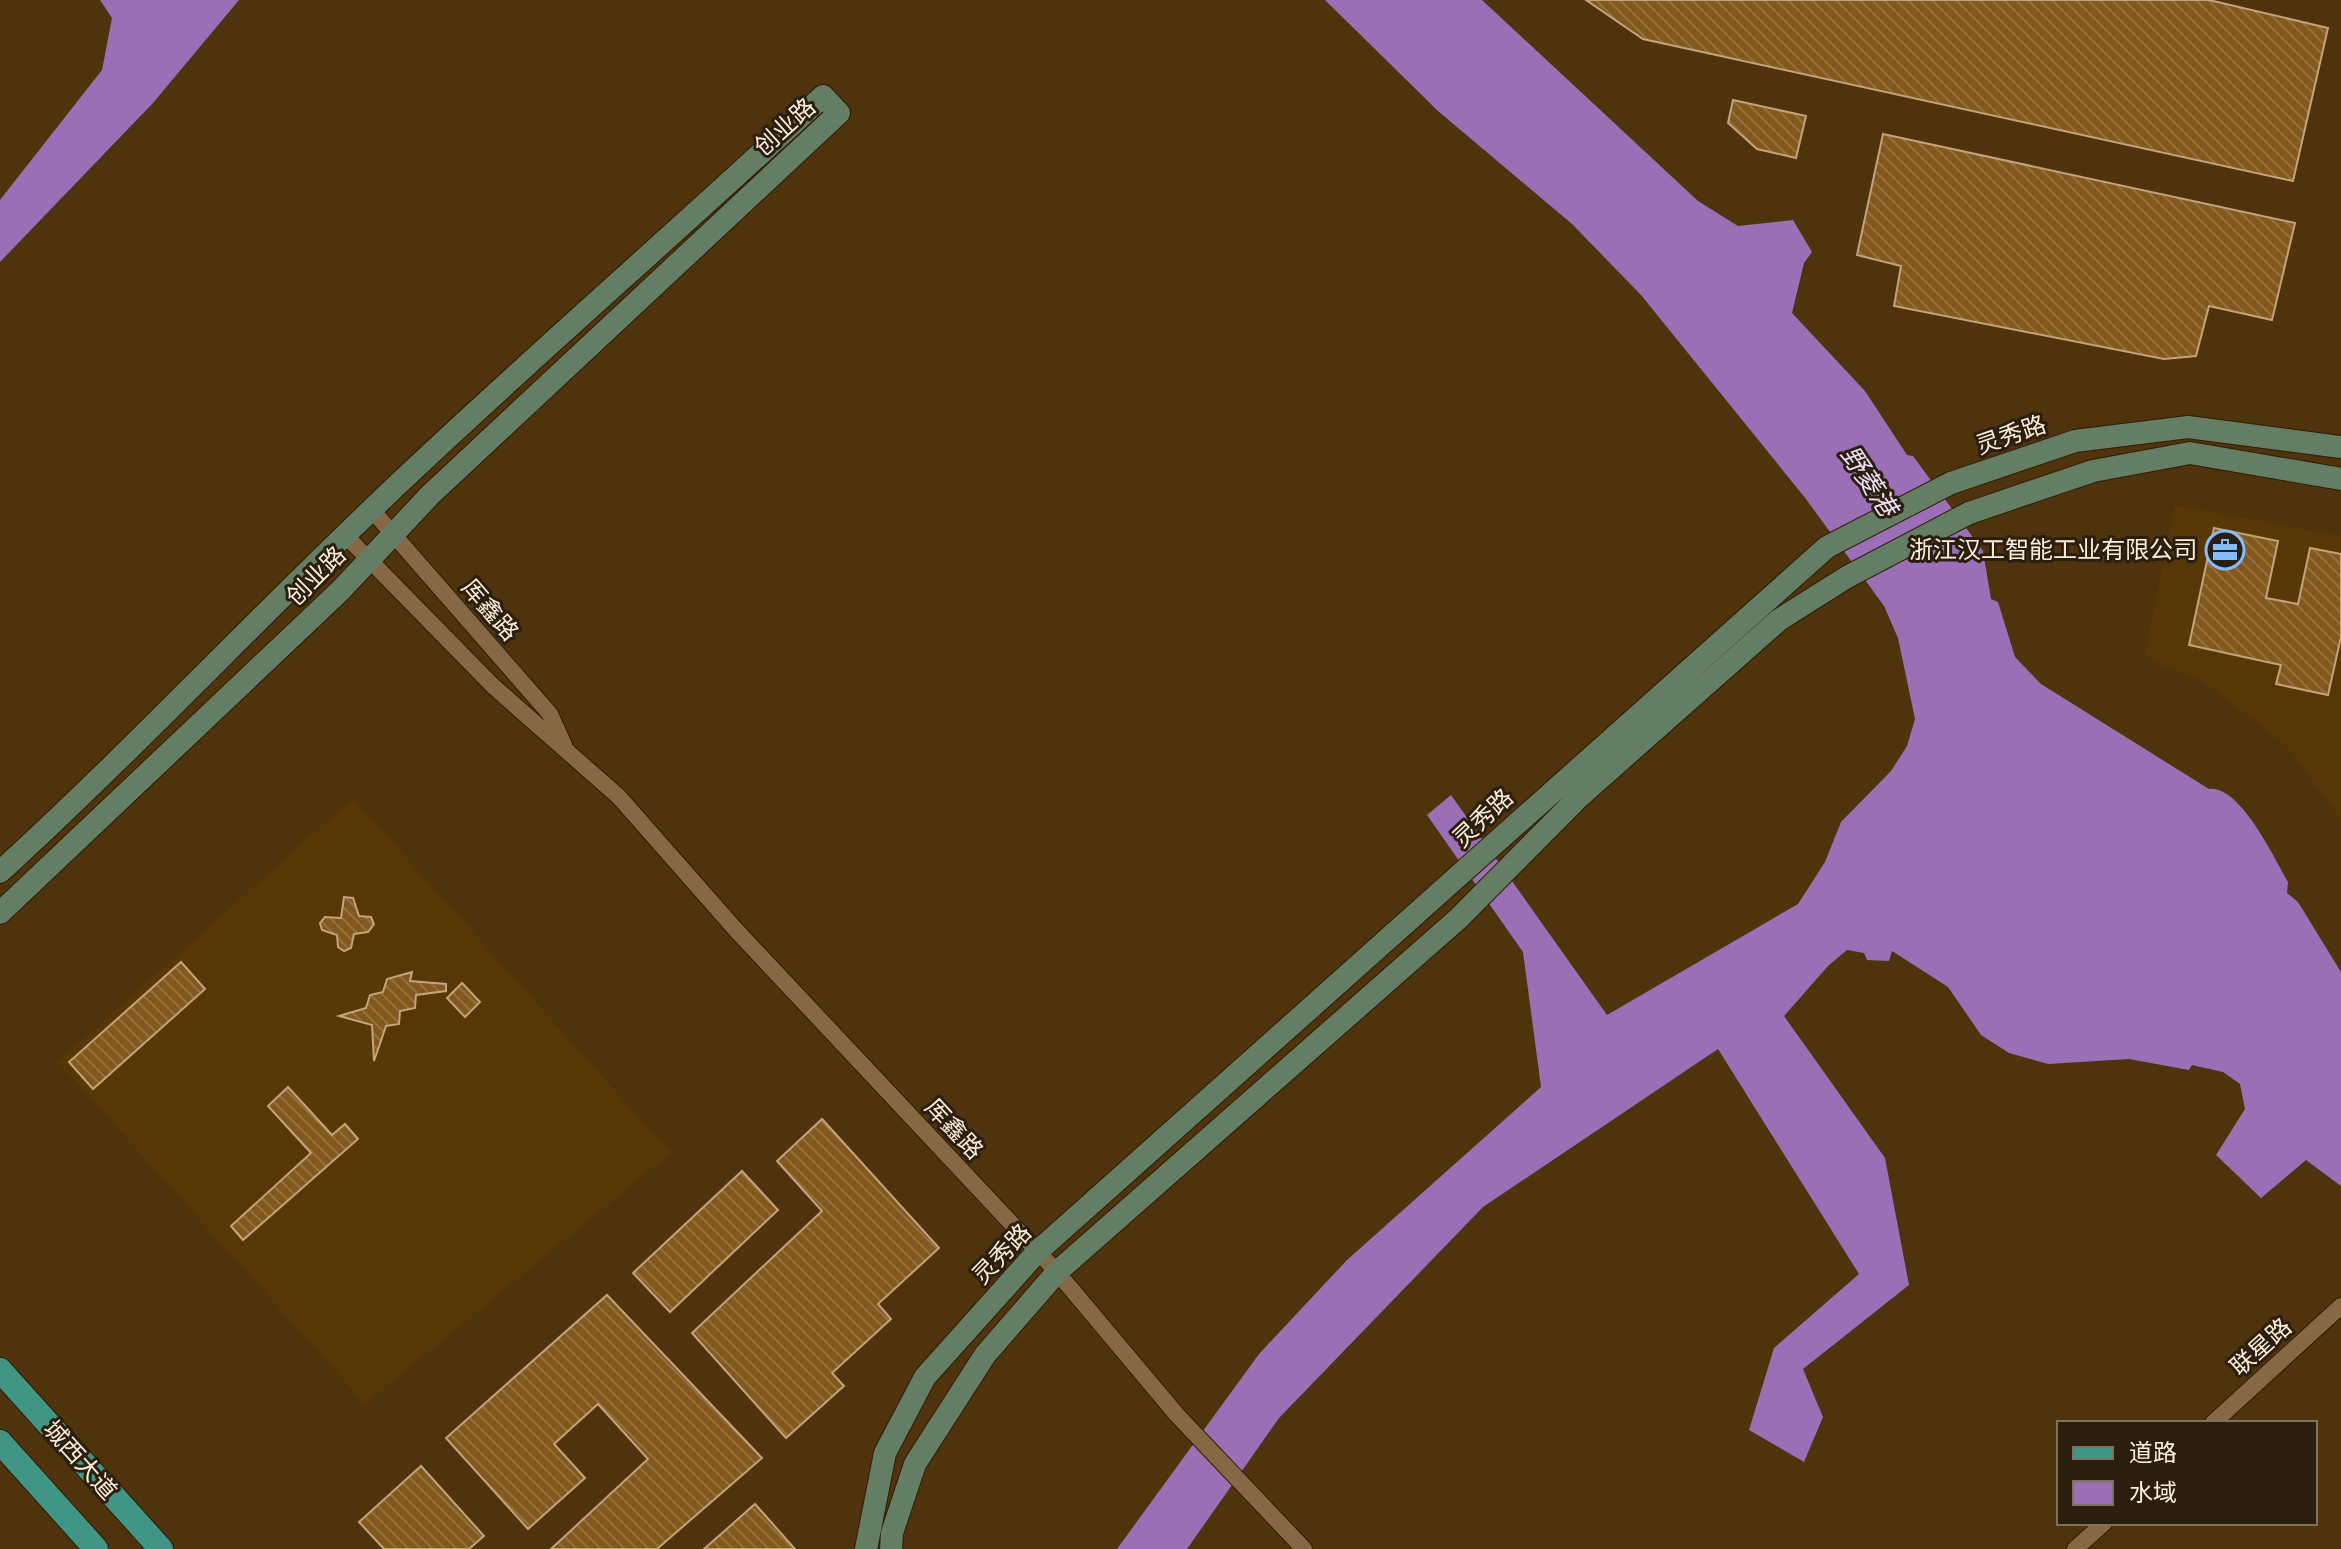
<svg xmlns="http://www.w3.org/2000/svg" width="2341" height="1549" font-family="'Fira Sans Condensed','Noto Sans SC',sans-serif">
	<defs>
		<pattern id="building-back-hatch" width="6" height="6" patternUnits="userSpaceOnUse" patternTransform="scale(2)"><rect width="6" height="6" fill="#82581d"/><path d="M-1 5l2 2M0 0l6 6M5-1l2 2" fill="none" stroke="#95703d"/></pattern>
	</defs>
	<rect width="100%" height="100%" fill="#4e330d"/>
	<path fill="#573706" d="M2175 505 2341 536V819L2287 746 2202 681 2154 662 2145 654Z
		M353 798 671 1153 365 1404 58 1062Z"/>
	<path fill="#9b6fb6" d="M100 0H239L153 103 0 262V200L102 70 112 18Z
		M1325 0H1482L1698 201 1738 226 1793 220 1812 252 1804 263 1792 313 1865 391 1907 455 1913 456 1983 551 1991 599 1998 602 2015 657 2041 684 2209 789C2240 785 2274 858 2288 882L2287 893 2298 902 2341 972V1186L2306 1160 2261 1198 2216 1155 2245 1109 2240 1084 2223 1072 2192 1065 2189 1070 2129 1059 2048 1064 2009 1053 1981 1035 1948 987 1892 951 1889 961 1867 960 1864 953 1847 950 1828 966 1784 1016 1885 1158 1909 1285 1803 1369 1823 1417 1804 1462 1749 1430 1774 1348 1859 1274 1718 1049 1483 1207 1279 1418 1187 1549H1117L1259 1354 1347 1260 1541 1087 1523 952 1427 815 1451 795 1607 1015 1798 904 1825 862 1841 822 1891 771 1907 746 1915 719 1898 638 1884 606 1806 499 1641 295 1572 224 1438 111Z"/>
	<path fill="url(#building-back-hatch)" stroke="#c3a37d" stroke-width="2" d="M1586 0H2209L2328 28 2293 181 1643 39Z
		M1733 100 1806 116 1796 158 1757 149 1728 123Z
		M1883 134 2295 223 2272 320 2209 306 2196 356 2164 359 1894 306 1901 266 1857 255Z
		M2214 528 2278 541 2266 598 2298 604 2310 548 2341 554V637L2328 695 2276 684 2281 665 2189 645Z
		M344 897 353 898 359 916 371 917 374 924 368 932 354 934 351 948 344 951 338 947 337 935 322 930 320 923 325 917 341 918Z
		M181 962 205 989 93 1089 69 1062Z
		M412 972 410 981 446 984V991L416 995 415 1008 400 1011 399 1024 386 1026 374 1061 372 1025 339 1016 366 1008 370 995 383 992 387 979Z
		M462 983 480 1002 465 1017 447 998Z
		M288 1087 332 1135 345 1124 358 1139 243 1240 231 1226 311 1153 268 1106Z
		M822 1119 939 1248 878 1304 891 1319 832 1373 844 1386 786 1438 692 1333 822 1211 777 1161Z
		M742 1171 778 1210 670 1312 633 1273Z
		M607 1295 762 1458 657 1549H551L648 1459 598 1404 554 1444 585 1478 528 1529 446 1438Z
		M421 1466 484 1536 469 1549H384L359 1522Z
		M755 1504 795 1549H704Z"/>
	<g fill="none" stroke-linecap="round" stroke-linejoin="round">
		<defs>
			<path id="street" d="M372 510 550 714 564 745
				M346 536 493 686 619 797 736 930 1057 1272 1177 1415 1304 1549
				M2213 1423 2341 1306
				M2075 1549 2104 1523"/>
			<path id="secondary" d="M0 872C141 743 272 602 412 471 547 344 687 223 823 96L839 113 430 495 341 590 0 913
				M866 1549 885 1453 925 1377 1037 1252 1827 547 1951 483 2075 441 2188 427 2341 447
				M891 1549 892 1533 915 1464 985 1355 1057 1272 1459 918 1579 797 1779 620 1847 577 1969 513 2093 471 2190 453 2341 479"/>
			<path id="primary" d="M0 1370 161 1549
				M0 1442 96 1549"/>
		</defs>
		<use href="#street" stroke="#2f1c01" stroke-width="18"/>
		<use href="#secondary" stroke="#2f1c01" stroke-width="24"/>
		<use href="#primary" stroke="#2f1c01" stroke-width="26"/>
		<use href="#street" stroke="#866844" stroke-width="16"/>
		<use href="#secondary" stroke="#637e64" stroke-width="22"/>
		<use href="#primary" stroke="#409584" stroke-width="24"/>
	</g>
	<defs>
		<symbol id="office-ring" viewBox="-11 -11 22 22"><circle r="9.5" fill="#2a1e0f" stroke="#83bcfb" stroke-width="1.5"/><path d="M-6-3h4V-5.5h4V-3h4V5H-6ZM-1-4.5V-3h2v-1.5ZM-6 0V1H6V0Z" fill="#83bcfb"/></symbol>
	</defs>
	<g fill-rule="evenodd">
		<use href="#office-ring" x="2203" y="528" width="44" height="44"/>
	</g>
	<g text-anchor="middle" stroke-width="6" stroke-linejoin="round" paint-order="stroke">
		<g font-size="24" fill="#feedd9" stroke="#2a1e0f">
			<text transform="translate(785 127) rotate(-42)" y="8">创业路</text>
			<text transform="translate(2011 435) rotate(-19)" y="8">灵秀路</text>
			<text transform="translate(316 576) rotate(-45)" y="8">创业路</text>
			<text transform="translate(490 610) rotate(49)" y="8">厍鑫路</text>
			<text transform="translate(1483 818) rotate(-43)" y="8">灵秀路</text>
			<text transform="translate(954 1129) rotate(47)" y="8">厍鑫路</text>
			<text transform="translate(1002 1254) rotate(-46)" y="8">灵秀路</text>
			<text transform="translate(2261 1347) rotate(-42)" y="8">联星路</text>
			<text transform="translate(80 1460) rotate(48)" y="8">城西大道</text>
		</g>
		<g font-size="24" fill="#feedd9" stroke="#2a1e0f" text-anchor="end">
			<text x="2197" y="558">浙江汉工智能工业有限公司</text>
		</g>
		<g font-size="26" font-style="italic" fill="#eadef2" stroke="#2a1e0f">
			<text transform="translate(1869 481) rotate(56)" y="9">野菱港</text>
		</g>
	</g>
	<rect x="2057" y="1421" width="260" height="104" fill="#2a1e0f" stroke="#7f7160" stroke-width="2"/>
	<rect x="2073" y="1447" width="40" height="12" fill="#409584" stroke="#7f7160" stroke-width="2"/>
	<text x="2129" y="1461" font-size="24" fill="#feedd9">道路</text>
	<rect x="2073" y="1481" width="40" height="24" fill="#9b6fb6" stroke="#7f7160" stroke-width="2"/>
	<text x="2129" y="1501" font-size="24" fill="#feedd9">水域</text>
</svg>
